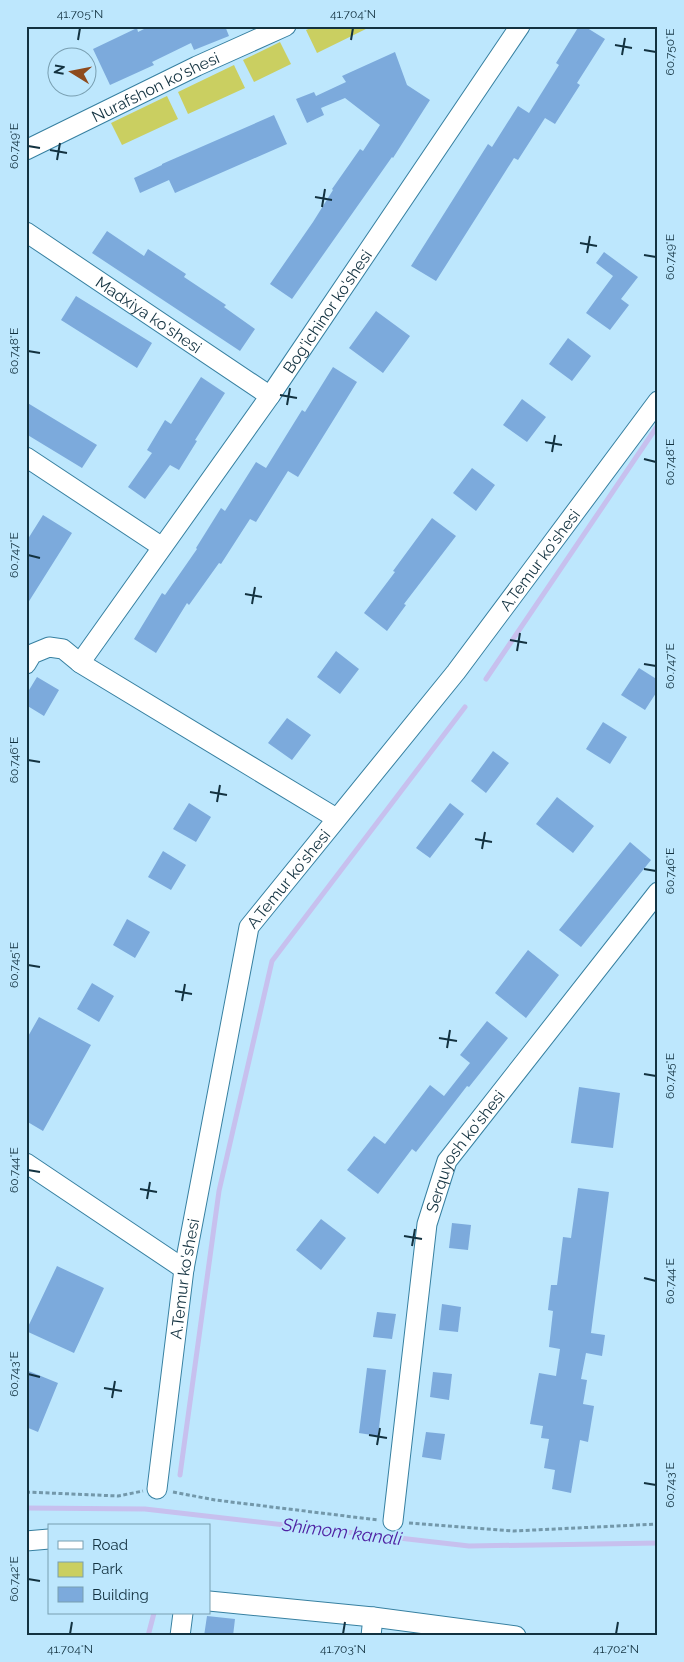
<svg xmlns="http://www.w3.org/2000/svg" width="684" height="1662" font-family="Raleway,sans-serif">
	<rect width="100%" height="100%" fill="#bde7fd"/>
	<path fill="#cacf61" d="M315 26H372L317 53 306 30Z
		M280 42 291 64 254 82 243 60Z
		M234 65 245 88 188 114 178 92Z
		M167 96 178 119 122 145 111 123Z"/>
	<g fill="none" stroke-linecap="round" stroke-linejoin="round">
		<path stroke="#c7c0ee" stroke-width="5" d="M486 679 658 425
			M180 1475 219 1191 272 961 465 707
			M26 1508 145 1509 469 1546 658 1543
			M148 1636 154 1613"/>
	</g>
	<path fill="#7caadc" d="M150 26H225L229 36 194 50 191 43 152 62 154 65 110 85 93 49 137 28 138 32Z
		M579 26H584L605 39 577 83 580 85 555 124 545 118 518 160 514 158 436 281 411 266 488 144 492 147 518 106 529 113 559 65 556 63Z
		M395 52 407 85 430 100 393 158 392 157 292 299 270 284 313 222 333 190 332 189 360 149 363 151 380 125 345 98 321 108 324 115 307 123 296 99 314 92 316 96 346 82 342 76Z
		M274 115 287 144 175 193 169 180 140 193 134 178 162 165V164Z
		M107 231 144 256 148 249 186 274 184 277 226 305 224 307 255 329 240 351 92 253Z
		M604 252 638 277 621 299 629 305 610 330 586 313 613 276 596 263Z
		M76 296 152 343 137 368 61 320Z
		M376 311 410 336 383 373 349 348Z
		M568 338 591 356 572 381 549 364Z
		M333 367 357 382 298 477 288 471 256 522 250 519 221 564 219 563 189 605 187 603 156 653 134 639 162 593 165 595 197 549 196 548 221 508 225 511 256 462 266 468 302 410 305 412Z
		M201 377 225 393 195 440 197 441 179 470 170 465 145 499 128 487 152 453 147 450 165 420 171 424Z
		M522 399 546 417 527 442 503 425Z
		M26 402 97 445 82 468 26 434Z
		M472 468 495 485 476 511 453 493Z
		M43 515 72 533 26 606V542Z
		M432 518 456 536 404 604 406 605 387 631 364 613 395 572 393 571Z
		M336 651 359 669 340 694 317 677Z
		M639 668 658 680V690L645 710 621 695Z
		M37 677 59 690 44 716 26 705V695Z
		M287 718 311 735 292 760 268 743Z
		M603 722 627 737 610 764 586 749Z
		M493 751 509 763 486 793 471 781Z
		M557 797 594 826 573 853 536 824Z
		M189 803 211 817 196 842 173 829Z
		M450 803 464 814 430 858 416 848Z
		M630 842 651 860 581 947 559 930Z
		M163 851 186 865 171 890 148 877Z
		M127 919 150 932 135 958 113 945Z
		M528 950 559 975 526 1018 495 993Z
		M92 983 114 996 99 1022 77 1009Z
		M39 1017 91 1045 43 1131 26 1121V1040Z
		M487 1021 508 1038 469 1087 467 1086 416 1152 412 1149 378 1194 347 1170 374 1136 385 1144 430 1085 444 1096 470 1063 460 1055Z
		M579 1087 620 1093 613 1148 571 1143Z
		M578 1188 609 1192 591 1333 605 1335 602 1356 586 1353 581 1379 587 1380 583 1404 594 1406 588 1442 580 1440 571 1493 552 1489 555 1470 544 1468 549 1439 541 1438 543 1426 530 1424 539 1373 556 1376 560 1349 549 1347 553 1311 548 1310 551 1285H557L563 1237 571 1238Z
		M321 1219 346 1238 321 1270 296 1250Z
		M452 1223 471 1225 468 1250 449 1248Z
		M57 1266 104 1288 74 1353 26 1331Z
		M442 1304 461 1307 458 1332 439 1330Z
		M377 1312 396 1314 392 1339 373 1337Z
		M367 1368 386 1370 378 1436 359 1433Z
		M26 1370 58 1383 38 1432 26 1427Z
		M433 1372 452 1374 449 1400 430 1397Z
		M426 1432 445 1434 441 1460 422 1457Z
		M207 1616 235 1619 233 1636H204Z"/>
	<g fill="none" stroke-linecap="round" stroke-linejoin="round">
		<defs>
			<g id="minor">
				<path id="s1" d="M26 150 197 66 286 26"/>
				<path id="s2" d="M26 232 270 396"/>
				<path d="M26 457 162 547"/>
				<path d="M80 663 336 818"/>
				<path id="s3" d="M26 664 32 654 49 647 63 649 80 663 270 396 520 26"/>
				<path d="M26 1163 184 1269"/>
				<path id="s4" d="M157 1489 184 1269 249 927 456 672 658 401"/>
				<path id="s5" d="M393 1521 427 1224 447 1161 658 892"/>
				<path d="M26 1541 49 1539"/>
				<path d="M209 1601 373 1617 516 1636"/>
				<path d="M180 1636 183 1613"/>
				<path d="M371 1636 373 1617"/>
			</g>
		</defs>
		<use href="#minor" stroke="#3780a1" stroke-width="21"/>
		<path stroke="#7398aa" stroke-width="3" stroke-dasharray="4 2.5" stroke-linecap="butt" d="M26 1492 118 1496 143 1491
			M173 1492 215 1500 378 1520
			M409 1523 514 1531 658 1524"/>
		<use href="#minor" stroke="#fff" stroke-width="19"/>
	</g>
	<path fill="none" stroke="#133240" stroke-width="2" d="M78 40 80 28M351 40 353 28M615 45 632 48M644 50 656 52M622 55 625 38M28 146 40 148M50 150 67 153M57 160 60 143M315 197 332 200M322 207 325 189M580 243 597 246M587 253 590 236M644 255 656 257M28 351 40 353M280 395 297 398M287 405 290 388M545 442 562 445M552 452 555 435M644 459 656 462M28 555 40 558M245 594 262 597M252 604 255 587M510 640 527 643M517 651 520 633M644 664 656 666M28 760 40 762M210 792 227 795M217 802 220 785M475 839 492 842M482 849 485 832M644 869 656 871M28 965 40 967M175 991 192 994M182 1001 185 984M439 1038 457 1041M447 1048 450 1030M644 1074 656 1076M28 1170 40 1172M140 1189 157 1192M147 1199 150 1182M404 1236 422 1239M412 1246 415 1229M644 1278 656 1281M28 1374 40 1377M104 1388 122 1391M112 1398 115 1381M369 1435 387 1438M377 1445 380 1428M644 1483 656 1485M28 1579 40 1581M70 1634 72 1622M343 1634 345 1622M616 1634 618 1622"/>
	<g text-anchor="middle" stroke-width="4" stroke-linejoin="round" paint-order="stroke">
		<g font-size="16" fill="#133240" stroke="#bde7fd">
			<text dy="6" stroke="none"><textPath href="#s1" startOffset="144">Nurafshon ko'shesi</textPath></text>
			<text dy="6" stroke="none"><textPath href="#s3" startOffset="496">Bog'ichinor ko'shesi</textPath></text>
			<text dy="6" stroke="none"><textPath href="#s2" startOffset="148">Madxiya ko'shesi</textPath></text>
			<text dy="6" stroke="none"><textPath href="#s4" startOffset="1038">A.Temur ko'shesi</textPath></text>
			<text dy="6" stroke="none"><textPath href="#s4" startOffset="632">A.Temur ko'shesi</textPath></text>
			<text dy="6" stroke="none"><textPath href="#s5" startOffset="382">Serquyosh ko'shesi</textPath></text>
			<text dy="6" stroke="none"><textPath href="#s4" startOffset="212">A.Temur ko'shesi</textPath></text>
		</g>
		<g font-size="18" font-style="italic" fill="#4f22a3" stroke="#bde7fd">
			<text transform="translate(342 1532) rotate(7)" y="6">Shimom kanali</text>
		</g>
	</g>
	<rect width="684" height="1662" fill="none" stroke="#bde7fd" stroke-width="55"/>
	<rect x="48" y="1524" width="162" height="90" fill="#bde7fd" stroke="#799fb1"/>
	<rect x="58" y="1541" width="25" height="8" fill="#ffffff" stroke="#799fb1"/>
	<text x="92" y="1550" font-size="15" fill="#133240">Road</text>
	<rect x="58" y="1562" width="25" height="15" fill="#cacf61" stroke="#799fb1"/>
	<text x="92" y="1574" font-size="15" fill="#133240">Park</text>
	<rect x="58" y="1587" width="25" height="15" fill="#7caadc" stroke="#799fb1"/>
	<text x="92" y="1600" font-size="15" fill="#133240">Building</text>
	<g transform="translate(72 72) rotate(280)"><circle r="24" fill="#bde7fd" stroke="#799fb1"/>
	<path d="M0-4L9 19L0 12L-9 19Z" fill="#8e4b1d"/>
	<text y="-8" font-size="14" font-weight="bold" text-anchor="middle" fill="#133240">N</text>
	</g>
	<rect x="28" y="28" width="628" height="1606" fill="none" stroke="#133240" stroke-width="2"/>
	<g font-size="12" text-anchor="middle" fill="#133240">
		<text x="80" y="18">41.705°N</text>
		<text x="353" y="18">41.704°N</text>
		<text transform="translate(670 52) rotate(-90)" y="4">60.750°E</text>
		<text transform="translate(14 146) rotate(-90)" y="4">60.749°E</text>
		<text transform="translate(670 257) rotate(-90)" y="4">60.749°E</text>
		<text transform="translate(14 351) rotate(-90)" y="4">60.748°E</text>
		<text transform="translate(670 462) rotate(-90)" y="4">60.748°E</text>
		<text transform="translate(14 555) rotate(-90)" y="4">60.747°E</text>
		<text transform="translate(670 666) rotate(-90)" y="4">60.747°E</text>
		<text transform="translate(14 760) rotate(-90)" y="4">60.746°E</text>
		<text transform="translate(670 871) rotate(-90)" y="4">60.746°E</text>
		<text transform="translate(14 965) rotate(-90)" y="4">60.745°E</text>
		<text transform="translate(670 1076) rotate(-90)" y="4">60.745°E</text>
		<text transform="translate(14 1170) rotate(-90)" y="4">60.744°E</text>
		<text transform="translate(670 1281) rotate(-90)" y="4">60.744°E</text>
		<text transform="translate(14 1374) rotate(-90)" y="4">60.743°E</text>
		<text transform="translate(670 1485) rotate(-90)" y="4">60.743°E</text>
		<text transform="translate(14 1579) rotate(-90)" y="4">60.742°E</text>
		<text x="70" y="1653">41.704°N</text>
		<text x="343" y="1653">41.703°N</text>
		<text x="616" y="1653">41.702°N</text>
	</g>
</svg>
